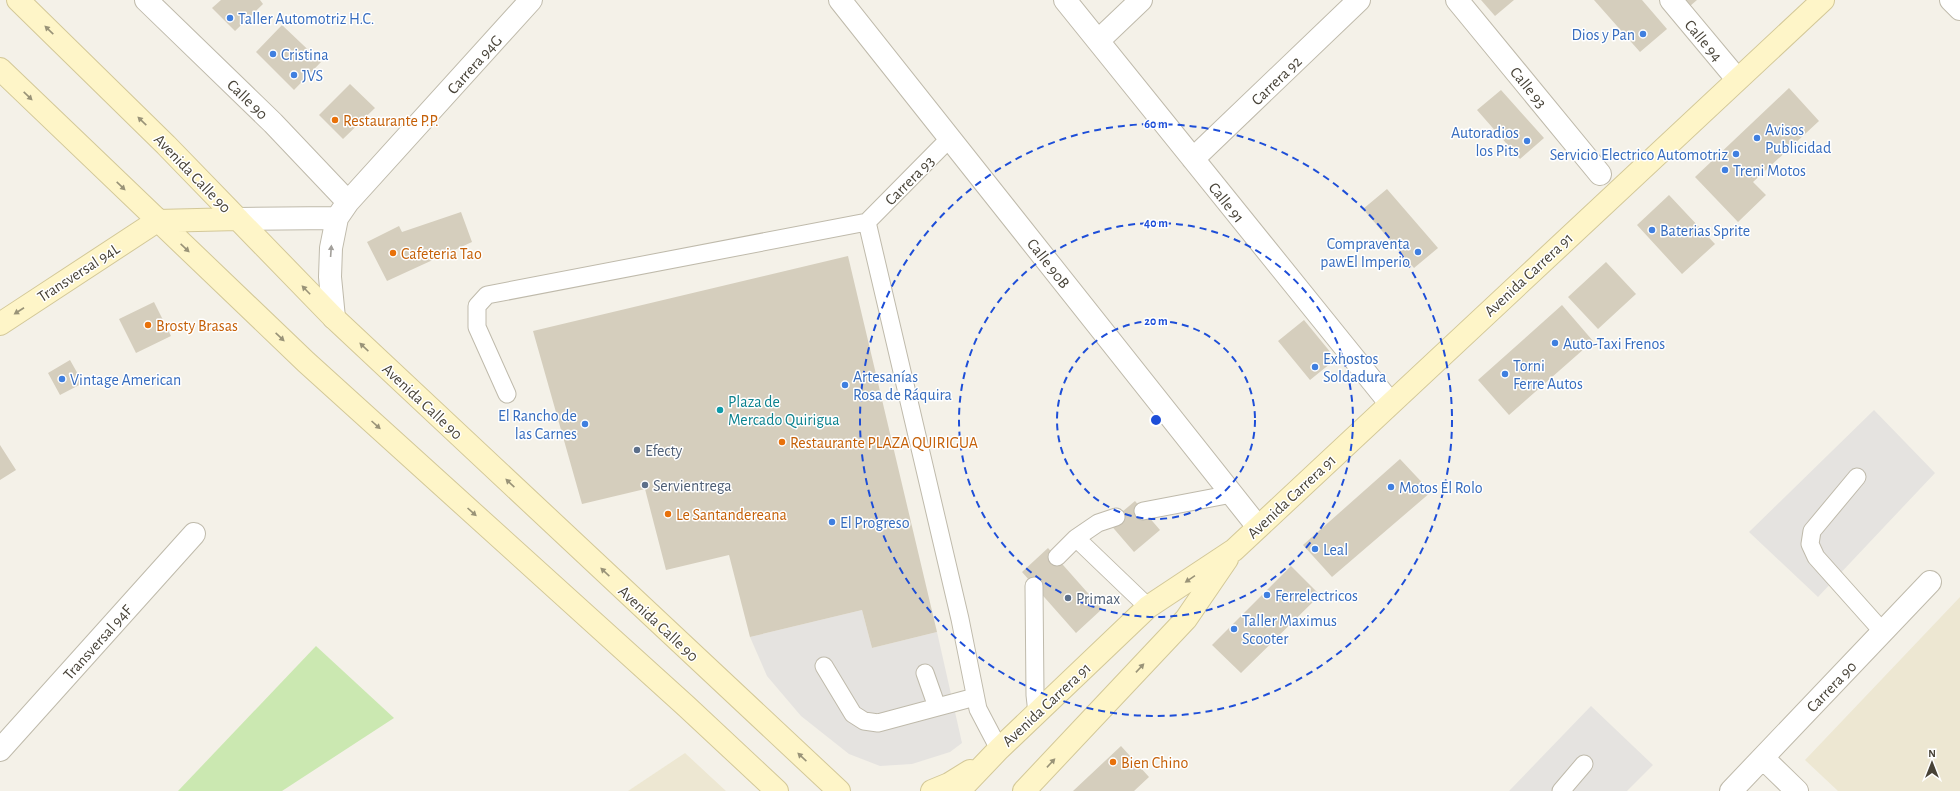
<svg xmlns="http://www.w3.org/2000/svg" width="1960" height="791" font-family="'Alegreya Sans',sans-serif">
	<rect width="100%" height="100%" fill="#f4f1e8"/>
	<path fill="#ede7d2" d="M1960 597V791H1838L1805 760Z
		M685 753 726 791H628Z"/>
	<path fill="#cbe8b1" d="M316 646 394 718 282 791H178Z"/>
	<path fill="#e5e3e0" d="M1874 410 1935 473 1818 597 1749 532Z
		M862 610 872 648 937 632 962 743 950 752 912 764 880 766 849 754 801 716 767 676 750 637Z
		M1591 706 1653 765 1627 791H1509Z"/>
	<path fill="#d5cebd" d="M221 0H260L263 4 235 31 212 8Z
		M1481 0H1514L1495 16Z
		M1594 0H1642L1667 29 1640 52Z
		M1685 0H1697L1690 6Z
		M282 25 321 62 294 90 256 52Z
		M350 84 375 108 343 139 319 115Z
		M1789 88 1819 121 1753 182 1766 195 1738 222 1695 177Z
		M1501 90 1544 138 1520 159 1477 110Z
		M1387 189 1438 248 1414 268 1363 209Z
		M1669 195 1715 244 1682 274 1637 225Z
		M461 212 472 242 387 281 367 242 399 226 402 232Z
		M848 256 937 632 872 648 862 610 750 637 729 555 666 570 645 489 582 504 533 331Z
		M1606 262 1636 294 1598 329 1568 297Z
		M154 302 171 336 136 353 119 319Z
		M1562 305 1593 341 1509 415 1478 380Z
		M1304 320 1336 359 1310 380 1278 341Z
		M70 360 83 383 60 395 48 373Z
		M0 445 16 470 0 480Z
		M1400 459 1431 492 1332 577 1303 545Z
		M1135 501 1160 530 1134 552 1109 523Z
		M1048 548 1102 609 1076 633 1022 572Z
		M1291 566 1320 595 1241 673 1212 645Z
		M1121 746 1149 777 1134 791H1073Z"/>
	<g fill="none" stroke-linecap="round" stroke-linejoin="round">
		<defs>
			<path id="service" d="M867 222 960 619 978 709 999 749
				M867 222 950 138
				M507 394 477 327V306L487 295 867 222
				M1857 477 1812 531 1810 544 1816 557 1883 632
				M1143 511 1232 494
				M1076 538 1098 523 1116 517
				M1057 557 1076 538 1148 607
				M1034 586 1035 695 1037 713
				M824 666 853 714 864 721 878 723 975 697
				M925 673 937 707
				M1561 791 1584 764"/>
			<path id="minor" d="M146 0 273 123 348 202
				M840 0 1258 527
				M1065 0 1390 403
				M1457 0 1600 174
				M1671 0 1737 79
				M1951 0 1960 9
				M1098 41 1141 0
				M1193 159 1359 0
				M238 219 337 218
				M334 318 330 277 331 248 337 218 348 202 531 0
				M0 750 194 534
				M1763 758 1797 791
				M1731 791 1930 582"/>
			<path id="secondary" d="M18 0 166 145 334 318 839 791
				M0 69 306 362 686 706 777 791
				M157 221 238 219
				M0 324 157 221
				M932 791 949 784 970 771
				M959 791 999 749 1148 607 1234 550 1823 0
				M1024 791 1186 619 1227 559"/>
		</defs>
		<use href="#service" stroke="#bfbaab" stroke-width="19"/>
		<use href="#minor" stroke="#bfbaab" stroke-width="24"/>
		<use href="#secondary" stroke="#d3c898" stroke-width="24"/>
		<use href="#service" stroke="#fff" stroke-width="17"/>
		<use href="#minor" stroke="#fff" stroke-width="22"/>
		<use href="#secondary" stroke="#fef5c8" stroke-width="22"/>
	</g>
	<defs><path id="oneway-solid" d="M-6-.8H1V-3.2L6.5 0L1 3.2V.8H-6Z"/></defs>
	<g fill="#999378">
		<use href="#oneway-solid" transform="translate(49 30) rotate(-136)"/>
		<use href="#oneway-solid" transform="translate(28 96) rotate(44)"/>
		<use href="#oneway-solid" transform="translate(142 121) rotate(-136)"/>
		<use href="#oneway-solid" transform="translate(121 186) rotate(44)"/>
		<use href="#oneway-solid" transform="translate(185 248) rotate(43)"/>
		<use href="#oneway-solid" transform="translate(306 290) rotate(-134)"/>
		<use href="#oneway-solid" transform="translate(19 311) rotate(147)"/>
		<use href="#oneway-solid" transform="translate(280 337) rotate(43)"/>
		<use href="#oneway-solid" transform="translate(364 347) rotate(-137)"/>
		<use href="#oneway-solid" transform="translate(376 425) rotate(42)"/>
		<use href="#oneway-solid" transform="translate(510 483) rotate(-137)"/>
		<use href="#oneway-solid" transform="translate(472 512) rotate(42)"/>
		<use href="#oneway-solid" transform="translate(605 572) rotate(-137)"/>
		<use href="#oneway-solid" transform="translate(1190 579) rotate(146)"/>
		<use href="#oneway-solid" transform="translate(1140 668) rotate(-47)"/>
		<use href="#oneway-solid" transform="translate(802 757) rotate(-137)"/>
		<use href="#oneway-solid" transform="translate(1051 763) rotate(-47)"/>
	</g>
	<use fill="#a3a09b" href="#oneway-solid" transform="translate(331 251) rotate(-86)"/>
	<g fill="none" stroke="#1d4ed8" stroke-width="2" stroke-dasharray="7 5">
		<circle cx="1156" cy="420" r="99"/>
		<circle cx="1156" cy="420" r="197"/>
		<circle cx="1156" cy="420" r="296"/>
	</g>
	<g fill="#3f7fe0" stroke="#fff" stroke-width="1.5">
		<circle cx="230" cy="18" r="4"/>
		<circle cx="1643" cy="34" r="4"/>
		<circle cx="273" cy="54" r="4"/>
		<circle cx="294" cy="75" r="4"/>
		<circle cx="1757" cy="138" r="4"/>
		<circle cx="1527" cy="141" r="4"/>
		<circle cx="1736" cy="154" r="4"/>
		<circle cx="1725" cy="170" r="4"/>
		<circle cx="1652" cy="230" r="4"/>
		<circle cx="1418" cy="252" r="4"/>
		<circle cx="1555" cy="343" r="4"/>
		<circle cx="1315" cy="367" r="4"/>
		<circle cx="1505" cy="374" r="4"/>
		<circle cx="62" cy="379" r="4"/>
		<circle cx="845" cy="385" r="4"/>
		<circle cx="585" cy="424" r="4"/>
		<circle cx="1391" cy="487" r="4"/>
		<circle cx="832" cy="522" r="4"/>
		<circle cx="1315" cy="549" r="4"/>
		<circle cx="1267" cy="595" r="4"/>
		<circle cx="1234" cy="629" r="4"/>
	</g>
	<g fill="#e8710a" stroke="#fff" stroke-width="1.5">
		<circle cx="335" cy="120" r="4"/>
		<circle cx="393" cy="253" r="4"/>
		<circle cx="148" cy="325" r="4"/>
		<circle cx="782" cy="442" r="4"/>
		<circle cx="668" cy="514" r="4"/>
		<circle cx="1113" cy="762" r="4"/>
	</g>
	<circle fill="#0f9aa8" stroke="#fff" stroke-width="1.5" cx="720" cy="410" r="4"/>
	<g fill="#5c6f8a" stroke="#fff" stroke-width="1.5">
		<circle cx="637" cy="450" r="4"/>
		<circle cx="645" cy="485" r="4"/>
		<circle cx="1068" cy="598" r="4"/>
	</g>
	<g text-anchor="middle" stroke-width="3" stroke-linejoin="round" paint-order="stroke">
		<g font-size="16" fill="#366cbe" stroke="#fff" text-anchor="start">
			<text x="238" y="24">Taller Automotriz H.C.</text>
			<text x="1635" y="40" text-anchor="end">Dios y Pan</text>
			<text x="281" y="60">Cristina</text>
			<text x="302" y="81">JVS</text>
			<text x="1765" y="135">Avisos<tspan x="1765" dy="18">Publicidad</tspan></text>
			<text x="1519" y="138" text-anchor="end">Autoradios<tspan x="1519" dy="18">los Pits</tspan></text>
			<text x="1728" y="160" text-anchor="end">Servicio Electrico Automotriz</text>
			<text x="1733" y="176">Treni Motos</text>
			<text x="1660" y="236">Baterias Sprite</text>
			<text x="1410" y="249" text-anchor="end">Compraventa<tspan x="1410" dy="18">pawEl Imperio</tspan></text>
			<text x="1563" y="349">Auto-Taxi Frenos</text>
			<text x="1323" y="364">Exhostos<tspan x="1323" dy="18">Soldadura</tspan></text>
			<text x="1513" y="371">Torni<tspan x="1513" dy="18">Ferre Autos</tspan></text>
			<text x="853" y="382">Artesanías<tspan x="853" dy="18">Rosa de Ráquira</tspan></text>
			<text x="70" y="385">Vintage American</text>
			<text x="577" y="421" text-anchor="end">El Rancho de<tspan x="577" dy="18">las Carnes</tspan></text>
			<text x="1399" y="493">Motos El Rolo</text>
			<text x="840" y="528">El Progreso</text>
			<text x="1323" y="555">Leal</text>
			<text x="1275" y="601">Ferrelectricos</text>
			<text x="1242" y="626">Taller Maximus<tspan x="1242" dy="18">Scooter</tspan></text>
		</g>
		<g font-size="16" fill="#474237" stroke="#fff">
			<text transform="translate(1704 40) rotate(50)" y="6">Calle 94</text>
			<text transform="translate(474 64) rotate(-48)" y="6">Carrera 94G</text>
			<text transform="translate(1276 80) rotate(-44)" y="6">Carrera 92</text>
			<text transform="translate(1529 87) rotate(51)" y="6">Calle 93</text>
			<text transform="translate(248 99) rotate(44)" y="6">Calle 90</text>
			<text transform="translate(193 173) rotate(46)" y="6">Avenida Calle 90</text>
			<text transform="translate(909 180) rotate(-45)" y="6">Carrera 93</text>
			<text transform="translate(1227 202) rotate(51)" y="6">Calle 91</text>
			<text transform="translate(1049 263) rotate(52)" y="6">Calle 90B</text>
			<text transform="translate(78 272) rotate(-33)" y="6">Transversal 94L</text>
			<text transform="translate(1528 274) rotate(-43)" y="6">Avenida Carrera 91</text>
			<text transform="translate(423 401) rotate(43)" y="6">Avenida Calle 90</text>
			<text transform="translate(1291 496) rotate(-43)" y="6">Avenida Carrera 91</text>
			<text transform="translate(659 623) rotate(43)" y="6">Avenida Calle 90</text>
			<text transform="translate(97 642) rotate(-48)" y="6">Transversal 94F</text>
			<text transform="translate(1831 686) rotate(-46)" y="6">Carrera 90</text>
			<text transform="translate(1046 704) rotate(-43)" y="6">Avenida Carrera 91</text>
		</g>
		<g font-size="16" fill="#c56008" stroke="#fff" text-anchor="start">
			<text x="343" y="126">Restaurante P.P.</text>
			<text x="401" y="259">Cafeteria Tao</text>
			<text x="156" y="331">Brosty Brasas</text>
			<text x="790" y="448">Restaurante PLAZA QUIRIGUA</text>
			<text x="676" y="520">Le Santandereana</text>
			<text x="1121" y="768">Bien Chino</text>
		</g>
		<g font-size="16" fill="#0d838f" stroke="#fff" text-anchor="start">
			<text x="728" y="407">Plaza de<tspan x="728" dy="18">Mercado Quirigua</tspan></text>
		</g>
		<g font-size="16" fill="#4e5e75" stroke="#fff" text-anchor="start">
			<text x="645" y="456">Efecty</text>
			<text x="653" y="491">Servientrega</text>
			<text x="1076" y="604">Primax</text>
		</g>
	</g>
	<circle cx="1156" cy="420" r="6" fill="#1d4ed8" stroke="#fff" stroke-width="2"/>
	<g font-size="12" text-anchor="middle" font-weight="bold" fill="#1d4ed8" stroke="#fff" stroke-width="3" stroke-linejoin="round" paint-order="stroke">
		<text x="1156" y="128">60 m</text>
		<text x="1156" y="227">40 m</text>
		<text x="1156" y="325">20 m</text>
	</g>
	<g transform="translate(1932 763)" stroke="#ffffff" stroke-width="3" paint-order="stroke">
	<path d="M0-3L7 15L0 10L-7 15Z" fill="#474237"/>
	<text y="-6" font-size="11" font-weight="bold" text-anchor="middle" fill="#474237">N</text>
	</g>
</svg>
